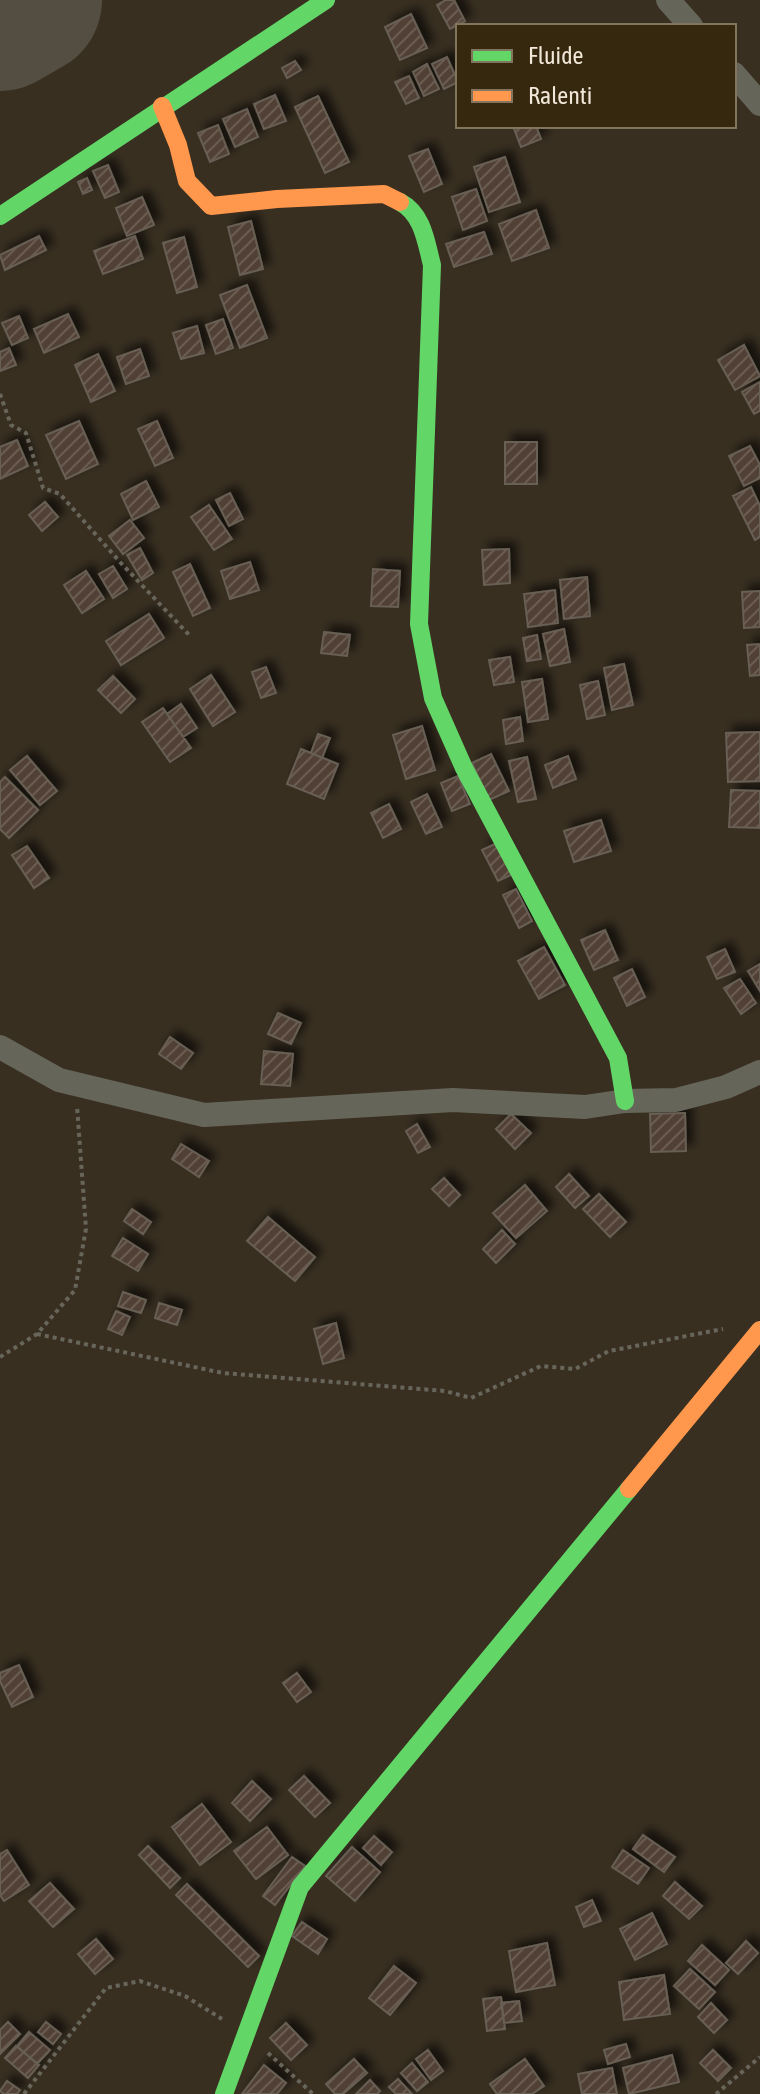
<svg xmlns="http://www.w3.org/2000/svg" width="760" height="2094" font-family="'Asap Condensed',sans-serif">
	<defs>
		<pattern id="building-hatch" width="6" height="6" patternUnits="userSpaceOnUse" patternTransform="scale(2)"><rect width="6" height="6" fill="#514134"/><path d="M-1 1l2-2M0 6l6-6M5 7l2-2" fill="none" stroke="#6a5c51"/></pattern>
		<filter id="shadow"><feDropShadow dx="7" dy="-7" stdDeviation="4" flood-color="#0009"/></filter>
	</defs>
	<rect width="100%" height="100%" fill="#382f21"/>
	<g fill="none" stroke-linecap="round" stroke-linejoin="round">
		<path stroke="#544e42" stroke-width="152" d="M0 15 26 0"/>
	</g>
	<path fill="url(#building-hatch)" stroke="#675e54" stroke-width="2" filter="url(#shadow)" d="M446 0H454L465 21 450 29 437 5Z
		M411 14 427 48 400 60 385 27Z
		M447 57 458 82 444 89 432 64Z
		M295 61 301 70 287 78 282 68Z
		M427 64 439 89 424 96 413 72Z
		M409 76 419 98 406 104 395 82Z
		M275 95 286 121 264 129 254 104Z
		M318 96 349 162 325 173 295 107Z
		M247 109 258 137 235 147 223 119Z
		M218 125 229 154 210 162 198 133Z
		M513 126H536L541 139 521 147Z
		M428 149 442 184 424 192 409 156Z
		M505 157 520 202 489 212 474 167Z
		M108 165 119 192 105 198 93 171Z
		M87 178 92 190 83 194 78 182Z
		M476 189 487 221 463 230 452 197Z
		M142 197 154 225 127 236 116 208Z
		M536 210 549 248 512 261 499 224Z
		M251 221 263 269 240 275 228 227Z
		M484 232 492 254 454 267 446 244Z
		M39 236 46 250 5 270 0 255Z
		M135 236 143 259 103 274 94 251Z
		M184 237 197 287 177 293 163 243Z
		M247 285 267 338 240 348 220 295Z
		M68 314 79 337 44 353 34 329Z
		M19 316 28 338 12 345 2 323Z
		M223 319 233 348 216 354 206 325Z
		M197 326 204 353 181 359 173 333Z
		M744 345 760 376 735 390 718 360Z
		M9 348 16 365 0 371V352Z
		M140 349 149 376 126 384 117 357Z
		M98 354 115 391 91 402 75 365Z
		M760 382V411L754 414 742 392Z
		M79 421 98 464 66 479 46 435Z
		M157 421 173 458 155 466 138 429Z
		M17 440 28 466 0 479V447Z
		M505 442H537V484H505Z
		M750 446 760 465V478L744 486 729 456Z
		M146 481 159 507 133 520 121 494Z
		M751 487 760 506V537L755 540 733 496Z
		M230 493 243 519 229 526 216 500Z
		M45 502 58 517 42 531 29 515Z
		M209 505 232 539 214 550 191 517Z
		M130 520 144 538 123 554 109 536Z
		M140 548 153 573 142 580 127 555Z
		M509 549 510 583 484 585 482 550Z
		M250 562 259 590 230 599 221 571Z
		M190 564 210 608 193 616 173 572Z
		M113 566 127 589 113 598 99 574Z
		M373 569 400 571 398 607 371 606Z
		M86 571 104 599 82 613 64 585Z
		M587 577 590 616 564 619 560 580Z
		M555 590 558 623 528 627 524 594Z
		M760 591V627L744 628 742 592Z
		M149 614 164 638 121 665 106 641Z
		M564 629 570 662 550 666 543 634Z
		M324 632 350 635 347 656 321 653Z
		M537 635 541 659 527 661 523 638Z
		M760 644V675L750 676 747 645Z
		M510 657 514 682 494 685 489 660Z
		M624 664 633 705 612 710 604 668Z
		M266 667 276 693 261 698 252 672Z
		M211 675 235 712 213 726 190 689Z
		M113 676 135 699 121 713 98 690Z
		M542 679 548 719 528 722 522 682Z
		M598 681 605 715 587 719 580 685Z
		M181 704 197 728 183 737 167 714Z
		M163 708 191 748 170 762 142 722Z
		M520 717 523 741 506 744 503 720Z
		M422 726 435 770 406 779 393 735Z
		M760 732V781L728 782 726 733Z
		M318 734 330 738 322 758 311 753Z
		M301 749 338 764 324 799 287 784Z
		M491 754 509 791 489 800 472 763Z
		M27 756 57 791 40 805 10 770Z
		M568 756 576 779 553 788 545 765Z
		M527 757 536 799 518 802 509 761Z
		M458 776 470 804 452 811 441 783Z
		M5 777 38 810 9 838 0 829V782Z
		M731 790 760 791V828L729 827Z
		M427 794 442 827 426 834 411 802Z
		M389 804 401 829 383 838 371 813Z
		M601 820 611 851 574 862 564 831Z
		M497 843 513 874 498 881 482 850Z
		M27 846 49 878 34 888 12 855Z
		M516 889 532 921 519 928 503 895Z
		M605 930 618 960 594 970 581 940Z
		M544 947 565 985 539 999 518 961Z
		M725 949 735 972 717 979 707 957Z
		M760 964V991L748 971Z
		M632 969 645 997 627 1006 614 978Z
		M740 979 756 1003 741 1014 724 988Z
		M278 1013 301 1023 291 1044 268 1034Z
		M170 1037 193 1053 181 1069 159 1054Z
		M264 1051 293 1054 290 1086 261 1084Z
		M685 1113 686 1151 651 1152 650 1114Z
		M511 1114 531 1133 515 1149 496 1129Z
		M417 1124 430 1147 418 1153 406 1131Z
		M181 1144 209 1161 199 1177 172 1159Z
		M569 1174 589 1196 575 1208 556 1187Z
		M444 1178 460 1195 449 1206 432 1189Z
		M525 1185 547 1211 516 1238 493 1213Z
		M599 1194 626 1222 610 1237 583 1209Z
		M132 1209 151 1222 143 1234 124 1221Z
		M268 1217 315 1257 295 1281 247 1241Z
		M502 1230 515 1244 496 1263 483 1249Z
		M123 1238 148 1254 138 1271 112 1256Z
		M123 1292 146 1300 141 1313 118 1306Z
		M159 1303 182 1310 177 1325 155 1318Z
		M116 1311 130 1317 122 1335 108 1329Z
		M336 1323 344 1358 323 1364 314 1329Z
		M19 1665 33 1697 12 1707 0 1681V1673Z
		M297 1673 311 1692 297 1702 283 1683Z
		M304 1776 330 1803 315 1817 289 1790Z
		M252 1781 271 1799 250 1821 232 1803Z
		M202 1804 231 1842 200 1865 172 1827Z
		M267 1827 288 1855 256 1879 234 1851Z
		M643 1835 675 1857 664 1872 633 1849Z
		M374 1836 392 1852 381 1865 363 1848Z
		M148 1846 180 1878 170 1888 139 1855Z
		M352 1847 380 1872 355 1901 326 1876Z
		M7 1850 29 1885 4 1901 0 1895V1854Z
		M623 1850 649 1868 638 1884 612 1867Z
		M292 1857 305 1866 275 1905 263 1896Z
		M675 1882 702 1906 689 1919 663 1896Z
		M50 1883 74 1909 53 1927 29 1901Z
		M187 1884 259 1956 248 1967 176 1895Z
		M592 1900 601 1921 584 1927 576 1907Z
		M652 1913 667 1944 635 1960 620 1929Z
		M302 1922 327 1939 318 1954 292 1936Z
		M96 1939 113 1959 95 1974 78 1954Z
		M746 1941 758 1953 738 1974 726 1963Z
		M547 1943 555 1985 516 1992 509 1951Z
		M702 1945 729 1970 715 1985 688 1961Z
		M394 1966 416 1983 390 2015 369 1998Z
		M690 1969 715 1992 699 2009 674 1986Z
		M664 1975 670 2014 624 2020 619 1982Z
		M501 1997 505 2029 487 2031 483 1999Z
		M519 2001 522 2021 504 2023 501 2003Z
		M711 2003 727 2020 714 2033 698 2017Z
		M8 2022 20 2034 0 2054V2030Z
		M46 2022 61 2034 53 2044 38 2032Z
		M286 2023 307 2045 291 2060 270 2038Z
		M29 2032 50 2050 37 2064 17 2046Z
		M626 2044 630 2057 608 2064 604 2050Z
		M16 2046 39 2065 28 2078 5 2058Z
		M428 2050 443 2071 431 2080 416 2059Z
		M713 2050 731 2068 718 2081 700 2063Z
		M672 2055 679 2082 629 2094 623 2068Z
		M354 2059 367 2073 343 2094H335L326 2084Z
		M525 2059 544 2086 532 2094H497L490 2084Z
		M412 2063 428 2082 417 2091 401 2073Z
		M264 2065 286 2083 277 2094H242Z
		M612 2068 617 2094H582L578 2074Z
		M398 2079 412 2094H396L389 2087Z
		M370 2080 380 2091 377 2094H356Z
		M7 2081 20 2090 17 2094H4L0 2091Z"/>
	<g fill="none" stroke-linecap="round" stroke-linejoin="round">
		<path stroke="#68655a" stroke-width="4" stroke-dasharray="4 4" stroke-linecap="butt" d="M0 394 11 425 26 433 43 488 60 494 120 562 191 637
			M37 1334 223 1373 445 1391 471 1398 541 1366 575 1369 609 1351 723 1329
			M0 1357 37 1334 75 1290 86 1229 77 1106
			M268 2053 313 2094
			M24 2094 106 1988 140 1981 185 1996 222 2019
			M716 2094 760 2057"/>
		<path stroke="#66655a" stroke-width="24" d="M668 0 691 26
			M734 74 760 104
			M0 1047 59 1080 204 1115 453 1100 585 1107 625 1101 676 1100 726 1087 760 1072"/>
		<path stroke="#63d668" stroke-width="18" d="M400 202C423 214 426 242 432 265L419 624 433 698 464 768 618 1058 625 1101
			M0 216 326 0
			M224 2094 300 1887 629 1489"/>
		<path stroke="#ff974d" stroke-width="18" d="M162 106 178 145 187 181 211 206 277 199 384 194 400 202
			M629 1489 760 1330"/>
	</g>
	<rect x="456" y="24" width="280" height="104" fill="#36280e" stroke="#81755f" stroke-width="2"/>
	<rect x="472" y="50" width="40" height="12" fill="#63d668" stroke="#81755f" stroke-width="2"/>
	<text x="528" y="64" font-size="24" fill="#f1e8d9">Fluide</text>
	<rect x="472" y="90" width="40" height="12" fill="#ff974d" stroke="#81755f" stroke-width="2"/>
	<text x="528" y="104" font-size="24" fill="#f1e8d9">Ralenti</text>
</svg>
